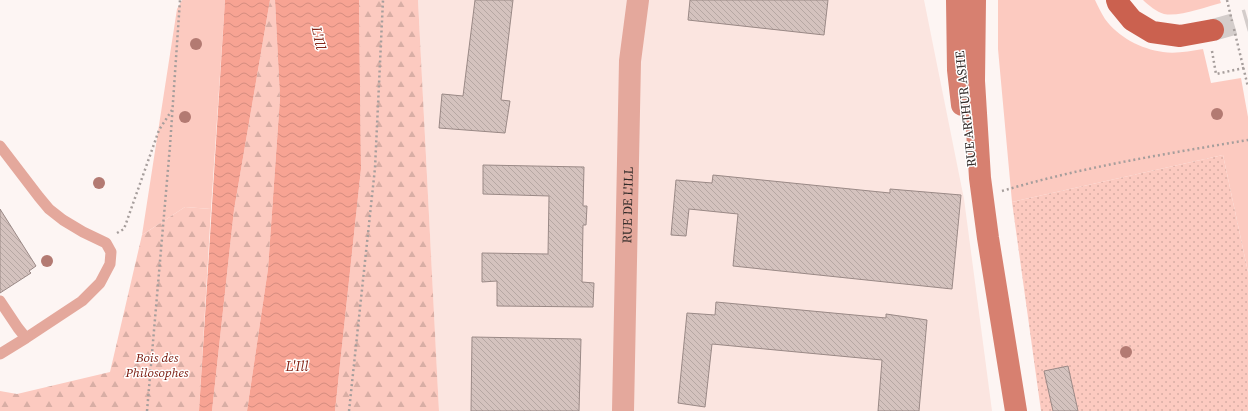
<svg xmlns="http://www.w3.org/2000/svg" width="1248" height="411" font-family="'Source Serif 4',serif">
	<defs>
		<pattern id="forest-firs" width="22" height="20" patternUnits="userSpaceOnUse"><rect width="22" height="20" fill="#fccac0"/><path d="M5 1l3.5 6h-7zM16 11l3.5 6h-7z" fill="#d8aea5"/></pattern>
		<pattern id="park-dots" width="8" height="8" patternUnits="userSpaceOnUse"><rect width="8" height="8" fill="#fccac0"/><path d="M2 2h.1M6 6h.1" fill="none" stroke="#d8aea5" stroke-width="1.8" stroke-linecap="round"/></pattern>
		<pattern id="water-waves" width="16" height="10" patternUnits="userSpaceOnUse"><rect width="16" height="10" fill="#f7a393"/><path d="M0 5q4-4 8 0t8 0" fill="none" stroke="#d48c7f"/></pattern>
		<pattern id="building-back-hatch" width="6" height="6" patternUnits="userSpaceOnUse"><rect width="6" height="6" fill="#d4c2be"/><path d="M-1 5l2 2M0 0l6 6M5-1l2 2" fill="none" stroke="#b6a7a3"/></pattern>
	</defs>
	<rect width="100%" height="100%" fill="#fdf5f3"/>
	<path fill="#fbe5e0" d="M418 0H924L964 199 992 411H439Z"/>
	<path fill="#fccac0" d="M182 0H225L211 209 185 207 142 235 177 9Z
		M998 0H1095C1098 6 1101 13 1105 19 1118 37 1141 49 1163 52 1176 54 1190 51 1203 49L1211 83 1241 78 1248 117V272L1223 155 1012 202 998 49Z
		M1143 0H1220L1221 3C1205 7 1180 17 1164 14 1157 12 1148 5 1143 0Z"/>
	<path fill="url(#forest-firs)" d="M270 0H275L280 98 268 269 247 411H212L234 210Z
		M359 0H418L439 411H335L361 169Z
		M185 207 211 209 199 411H0V391L17 394 110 372 142 235Z"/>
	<path fill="url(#park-dots)" d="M1223 155 1248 272V411H1041L1012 202Z"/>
	<path fill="url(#water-waves)" d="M225 0H270L234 210 212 411H199Z
		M275 0H359L361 169 335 411H247L268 269 280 98Z"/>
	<path fill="url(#building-back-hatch)" stroke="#9a8986" d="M475 0H513L501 100 510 101 505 133 439 128 442 94 463 96Z
		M690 0H828L824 35 688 20Z
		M483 165 584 167 583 206H587L586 225H583L582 282 594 283 593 307 497 306V281L482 282V253L548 254 549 196 483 194Z
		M713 175 890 193V189L961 195 952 289 733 266 738 214 689 209 686 236 671 235 676 180 712 183Z
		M0 209 36 266 29 271 31 273 0 293Z
		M716 302 886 318V314L927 320 919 411H878L882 360 712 344 705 407 678 403 687 313 715 315Z
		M472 337 581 339 579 411H471Z
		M1068 366 1078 411H1053L1044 371Z"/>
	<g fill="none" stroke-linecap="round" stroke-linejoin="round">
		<path stroke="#d4cdcb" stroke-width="22" stroke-dasharray="22 11" stroke-linecap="butt" d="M1213 30 1248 20"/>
		<path stroke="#a69e9c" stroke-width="2.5" stroke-dasharray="2 3" stroke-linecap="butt" d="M1227 0 1232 21
			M1234 29 1248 87
			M1212 51 1216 74 1244 68
			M1002 191C1082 167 1165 154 1248 140
			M117 233 124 229 159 130 172 110
			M147 411 170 146 180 0
			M349 411 375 168 383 0"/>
		<path stroke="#e4a89c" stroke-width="11" d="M0 146 39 197 49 209 63 220 83 232 106 243 111 252 110 264 100 283 82 301 26 338 0 354
			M0 301 18 328 26 338"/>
		<path stroke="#e4a89c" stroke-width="22" id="s1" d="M623 411 630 61 638 0"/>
		<path stroke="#d78070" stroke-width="22" d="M957 0 958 70 962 105
			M975 0 974 81 980 178 988 238 1016 411"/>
		<path stroke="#cb614f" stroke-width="22" d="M1117 0 1118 3 1132 20 1152 32 1180 36 1213 30"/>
	</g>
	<g fill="#b37a72">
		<circle cx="196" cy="44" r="6"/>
		<circle cx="1217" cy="114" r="6"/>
		<circle cx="185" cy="117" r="6"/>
		<circle cx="99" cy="183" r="6"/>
		<circle cx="47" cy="261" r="6"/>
		<circle cx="1126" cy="352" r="6"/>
	</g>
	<g text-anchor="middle" stroke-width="3" stroke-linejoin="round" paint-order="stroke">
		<g font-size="13" fill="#322b29" stroke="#fff">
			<text transform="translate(965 109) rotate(-96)" y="5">RUE ARTHUR ASHE</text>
			<text dy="5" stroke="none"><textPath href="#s1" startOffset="206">RUE DE L'ILL</textPath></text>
		</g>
		<g font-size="13" font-style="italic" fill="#771609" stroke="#fff">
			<text x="157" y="362">Bois des<tspan x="157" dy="15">Philosophes</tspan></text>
		</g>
		<g font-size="14" font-style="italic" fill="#852517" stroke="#fff">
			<text transform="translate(319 38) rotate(78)" y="5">L'Ill</text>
			<text x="297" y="371">L'Ill</text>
		</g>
	</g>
</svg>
